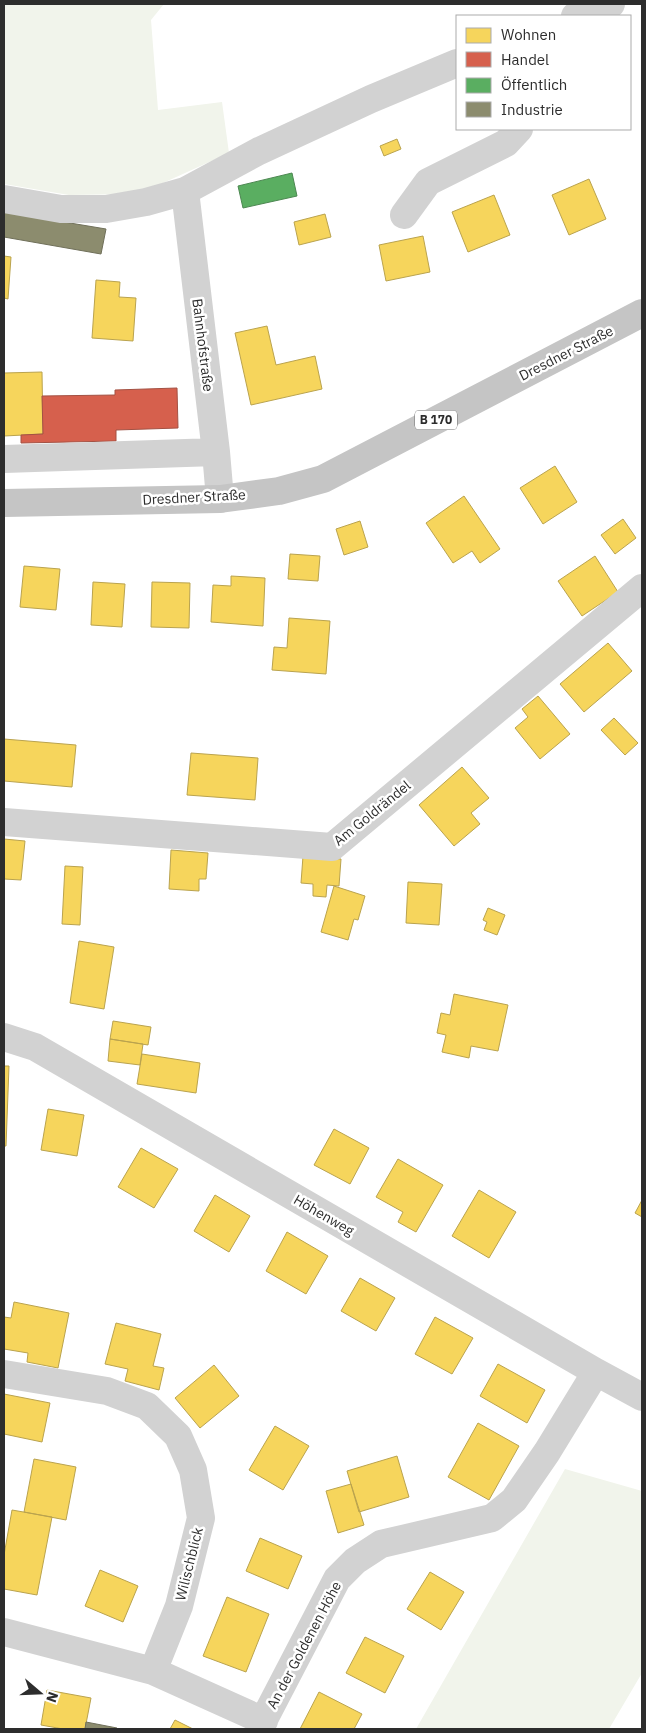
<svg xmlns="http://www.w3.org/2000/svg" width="646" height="1733" font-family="'IBM Plex Sans',sans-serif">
	<rect width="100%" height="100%" fill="#fff"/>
	<path fill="#f1f4eb" d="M4 4H164L151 20 158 110 222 102 229 153 163 183 131 194 69 195 4 184Z
		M565 1469 642 1491V1673L609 1729H416Z"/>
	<path fill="#f6d55c" stroke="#baa34e" d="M397 139 401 149 384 156 380 146Z
		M589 179 606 219 569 235 552 195Z
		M494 195 510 235 468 252 452 212Z
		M325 214 331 237 299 245 294 222Z
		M423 236 430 272 386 281 379 245Z
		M4 256 11 257 8 299 4 298Z
		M96 280 120 282 119 297 136 298 133 341 92 338Z
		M267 326 276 365 315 356 322 389 251 405 235 333Z
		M42 372 43 434 4 436V373Z
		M555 466 577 502 543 524 520 488Z
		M464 496 500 549 480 563 472 551 453 563 426 523Z
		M623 519 636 538 615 554 601 535Z
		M360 521 368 547 344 555 336 529Z
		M290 554 320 556 318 581 288 579Z
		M595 556 618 592 582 616 558 581Z
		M24 566 60 569 56 610 20 607Z
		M231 576 265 578 263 626 211 622 213 585 231 586Z
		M93 582 125 584 122 627 91 625Z
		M152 582 190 583 189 628 151 627Z
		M289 618 330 621 326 674 272 670 274 647 287 648Z
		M608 643 632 671 584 712 560 684Z
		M538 696 570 734 540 759 515 728 528 717 522 709Z
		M614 718 638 743 625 755 601 730Z
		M4 739 76 745 72 787 4 781Z
		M191 753 258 758 255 800 187 795Z
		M462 767 489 798 471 813 480 824 454 846 419 805Z
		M4 839 25 841 21 880 4 879Z
		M171 850 208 853 206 879H199V891L169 889Z
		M303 856 341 859 339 886 327 885 326 897 313 896V884L301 883Z
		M65 866 83 867 80 925 62 924Z
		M408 882 442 884 439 925 406 923Z
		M334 886 365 896 358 920 354 919 348 940 321 932Z
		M488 908 505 915 497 935 484 930 487 922 483 920Z
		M79 941 114 947 104 1009 70 1003Z
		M454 994 508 1005 498 1051 471 1046 469 1058 442 1052 446 1035 437 1033 441 1013 450 1015Z
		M113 1021 151 1027 148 1045 110 1039Z
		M110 1039 143 1044 140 1065 108 1061Z
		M142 1054 200 1063 196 1093 137 1084Z
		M4 1066H9L6 1146H4Z
		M48 1109 84 1115 77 1156 41 1150Z
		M334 1129 369 1148 350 1184 314 1165Z
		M141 1148 178 1169 154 1208 118 1187Z
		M398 1159 443 1185 416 1232 398 1222 403 1212 376 1197Z
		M479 1190 516 1212 489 1258 452 1236Z
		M215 1195 250 1216 229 1252 194 1231Z
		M642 1200V1217L635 1213Z
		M287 1232 328 1256 306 1294 266 1271Z
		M360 1278 395 1298 376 1331 341 1311Z
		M14 1302 69 1313 58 1368 27 1362 28 1353 4 1349V1317L11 1318Z
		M435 1317 473 1338 452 1374 415 1354Z
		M116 1323 161 1334 153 1366 164 1368 159 1390 125 1381 128 1369 105 1364Z
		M498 1364 545 1390 527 1423 480 1396Z
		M214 1365 239 1396 200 1428 175 1398Z
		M4 1394 50 1403 42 1442 4 1434Z
		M478 1423 519 1446 489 1500 448 1477Z
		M275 1426 309 1446 283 1490 249 1470Z
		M397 1456 409 1497 359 1512 347 1471Z
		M34 1459 76 1467 66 1520 24 1512Z
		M351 1484 364 1525 338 1533 326 1491Z
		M12 1510 52 1517 37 1595 4 1589V1555Z
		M260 1538 302 1556 288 1589 246 1571Z
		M100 1570 138 1586 123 1622 85 1606Z
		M430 1572 464 1592 441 1630 407 1609Z
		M227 1597 269 1614 246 1672 203 1656Z
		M365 1637 404 1656 385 1693 346 1673Z
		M47 1690 91 1698 85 1729H63L41 1725Z
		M319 1692 362 1714 354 1729H300Z
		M175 1720 193 1729H170Z"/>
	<path fill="#d6604d" stroke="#a35143" d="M177 388 178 428 116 430V441L21 443V435L43 434 42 396 115 395V390Z"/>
	<path fill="#5aae61" stroke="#4c8751" d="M292 173 297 196 243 208 238 186Z"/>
	<path fill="#8c8c6e" stroke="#70705a" d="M4 212 106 229 101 254 4 237Z
		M86 1722 117 1728V1729H85Z"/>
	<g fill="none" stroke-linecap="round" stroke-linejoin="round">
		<path stroke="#d2d2d2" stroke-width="28" d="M575 16 611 4
			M185 191 216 452 220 499
			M4 199 61 209H106L146 202 185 191 259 151 371 99 457 63
			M404 215 428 182 506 143 519 129
			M4 459 216 452
			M4 822 332 847 642 588
			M4 1037 35 1047 596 1372 642 1397
			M4 1374 107 1391 147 1406 178 1436 193 1470 201 1518 179 1606 153 1671
			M4 1632 153 1671 264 1721
			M259 1729 337 1579 355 1561 381 1544 492 1518 514 1500 547 1452 596 1372"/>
		<path stroke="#c5c5c5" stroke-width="28" d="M4 503 220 499 279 491 323 479 642 313"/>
	</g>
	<g text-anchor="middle" stroke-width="5" stroke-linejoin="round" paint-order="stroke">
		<rect fill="#fff" stroke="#6c6c6c" stroke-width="1" x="415" y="410.5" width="42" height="19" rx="4"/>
		<g font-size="12" font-weight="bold" fill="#2d2d2d">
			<text x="436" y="424">B 170</text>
		</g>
		<g font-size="14" fill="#2d2d2d" stroke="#fff">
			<text transform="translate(203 345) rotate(83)" y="5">Bahnhofstraße</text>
			<text transform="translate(566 353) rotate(-27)" y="5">Dresdner Straße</text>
			<text transform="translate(194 497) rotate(-3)" y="5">Dresdner Straße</text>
			<text transform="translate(372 813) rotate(-39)" y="5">Am Goldrändel</text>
			<text transform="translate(324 1215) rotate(30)" y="5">Höhenweg</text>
			<text transform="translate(189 1564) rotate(-76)" y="5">Wilischblick</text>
			<text transform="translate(304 1645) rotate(-62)" y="5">An der Goldenen Höhe</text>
		</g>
	</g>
	<rect width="646" height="1733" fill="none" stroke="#2d2d2d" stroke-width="10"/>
	<rect x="456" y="15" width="175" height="115" fill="#ffffff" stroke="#ababab"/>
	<rect x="466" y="28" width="25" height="15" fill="#f6d55c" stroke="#ababab"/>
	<text x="501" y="40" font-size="15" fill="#2d2d2d">Wohnen</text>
	<rect x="466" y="52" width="25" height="15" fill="#d6604d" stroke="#ababab"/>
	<text x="501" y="65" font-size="15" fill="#2d2d2d">Handel</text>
	<rect x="466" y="78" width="25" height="15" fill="#5aae61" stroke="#ababab"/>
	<text x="501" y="90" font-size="15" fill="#2d2d2d">Öffentlich</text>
	<rect x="466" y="102" width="25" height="15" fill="#8c8c6e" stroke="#ababab"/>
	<text x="501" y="115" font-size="15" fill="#2d2d2d">Industrie</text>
	<g transform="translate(40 1693) rotate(109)" stroke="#ffffff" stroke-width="4" paint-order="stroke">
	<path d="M0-4L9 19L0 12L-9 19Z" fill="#2d2d2d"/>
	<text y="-8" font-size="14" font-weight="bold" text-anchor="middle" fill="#2d2d2d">N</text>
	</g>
</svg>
